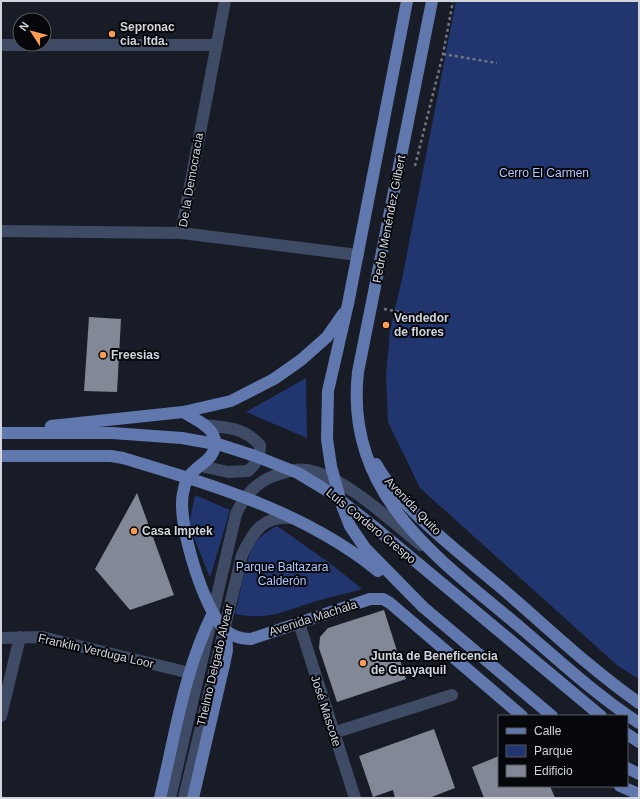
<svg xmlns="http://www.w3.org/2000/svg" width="640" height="799" font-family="Helvetica,sans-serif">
	<rect width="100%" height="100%" fill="#171c26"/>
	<path fill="#21356f" d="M456 1H639V679L618 666 420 488 388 422 386 376 390 330 402 279Z
		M306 378 307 438 246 412Z
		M195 495 230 510 210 578 189 525Z
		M277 526 331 564 362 589C346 594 329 597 314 602 283 611 269 621 235 614 240 596 246 553 257 540 263 534 270 530 277 526Z"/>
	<path fill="#828896" d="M89 317 121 319 117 392 84 391Z
		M137 493 174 595 130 610 95 569Z
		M384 610 406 679 337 702 319 648 320 637 328 628Z
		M434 729 455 788 429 798H395L393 790 373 797 359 756Z
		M499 756V786H550L555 798H484L472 767Z"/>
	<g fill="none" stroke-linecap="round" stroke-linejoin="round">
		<path stroke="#71757d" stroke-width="2.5" stroke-dasharray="3 3" stroke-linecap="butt" d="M443 54 497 63
			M415 166 443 54 453 1
			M384 309 426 317"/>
		<path stroke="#3f4a65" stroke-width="12" d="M1 45H217
			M1 231 181 233 358 255
			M181 233 225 1
			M201 466 228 472 248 471C257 463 260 457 260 445 244 428 227 427 204 425
			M299 623 355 798
			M1 638 42 637 190 673
			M1 716 20 637
			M333 733 452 695
			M170 798 236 514C243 498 255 484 271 477 282 473 295 468 307 470 344 476 391 521 421 545
			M184 798 242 555C253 531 264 515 292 518"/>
		<path stroke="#6178af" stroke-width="12" d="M407 1 348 304 328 391 327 439 331 466 341 503 350 526 365 548 423 607 552 716
			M432 1 358 372C344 495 438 558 521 628 560 661 597 696 639 723
			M183 412C194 419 215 427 215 442 216 461 195 465 187 479 185 483 184 489 183 493 177 523 203 606 223 628 231 636 240 639 251 639L370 599H383L390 603 522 716
			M51 426 183 412 231 401 274 379 301 360 327 337 343 314
			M1 433H112L182 438 221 445 255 456 298 473 331 493 378 530 601 716
			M1 456H111L123 458C212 485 304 511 378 571
			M376 464C401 509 459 552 499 586 545 625 589 668 639 703
			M627 734 639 742
			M627 768 639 774
			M620 786 639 794
			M160 798C175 736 184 670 213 613
			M193 798 224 665 227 650 226 631"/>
	</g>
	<g fill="#fc9d53" stroke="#05070b" stroke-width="1.5">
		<circle cx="112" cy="34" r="4"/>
		<circle cx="386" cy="325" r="4"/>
		<circle cx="103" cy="355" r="4"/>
		<circle cx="134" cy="531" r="4"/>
		<circle cx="363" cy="663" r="4"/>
	</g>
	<g text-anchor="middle" stroke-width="4" stroke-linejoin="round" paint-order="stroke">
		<g font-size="12" font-weight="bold" fill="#d1d4db" stroke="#05070b" text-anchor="start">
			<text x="120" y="31">Sepronac<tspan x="120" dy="14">cia. ltda.</tspan></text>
			<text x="394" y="322">Vendedor<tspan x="394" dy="14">de flores</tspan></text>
			<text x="111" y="359">Freesias</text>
			<text x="142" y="535">Casa Imptek</text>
			<text x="371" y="660">Junta de Beneficencia<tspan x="371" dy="14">de Guayaquil</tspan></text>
		</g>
		<g font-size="12" fill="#aec5fc" stroke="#05070b">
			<text x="544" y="177">Cerro El Carmen</text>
			<text x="282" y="571">Parque Baltazara<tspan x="282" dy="14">Calderón</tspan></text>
		</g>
		<g font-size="12" fill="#d1d4db" stroke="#05070b">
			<text transform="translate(191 180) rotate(-80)" y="4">De la Democracia</text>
			<text transform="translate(389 219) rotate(-79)" y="4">Pedro Menéndez Gilbert</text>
			<text transform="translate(413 506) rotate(46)" y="4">Avenida Quito</text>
			<text transform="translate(371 526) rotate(39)" y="4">Luís Cordero Crespo</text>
			<text transform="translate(313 618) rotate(-18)" y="4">Avenida Machala</text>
			<text transform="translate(96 651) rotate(13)" y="4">Franklin Verduga Loor</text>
			<text transform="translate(215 665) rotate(-77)" y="4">Thelmo Delgado Alvear</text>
			<text transform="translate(326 711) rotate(72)" y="4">José Mascote</text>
		</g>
	</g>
	<rect width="640" height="799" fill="none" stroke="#d1d4db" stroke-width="4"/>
	<rect x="498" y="715" width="130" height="72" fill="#05070b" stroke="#57595e"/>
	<rect x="506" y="728" width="20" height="6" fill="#6178af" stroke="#57595e"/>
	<text x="534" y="735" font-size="12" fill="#d1d4db">Calle</text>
	<rect x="506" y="745" width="20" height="12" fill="#21356f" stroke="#57595e"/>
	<text x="534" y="755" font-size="12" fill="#d1d4db">Parque</text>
	<rect x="506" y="765" width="20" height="12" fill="#828896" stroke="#57595e"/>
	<text x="534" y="775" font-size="12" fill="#d1d4db">Edificio</text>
	<g transform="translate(32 32) rotate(306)"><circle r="19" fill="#05070b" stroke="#57595e"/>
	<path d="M0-3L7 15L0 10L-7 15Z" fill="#fc9d53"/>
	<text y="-6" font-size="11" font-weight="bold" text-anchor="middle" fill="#d1d4db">N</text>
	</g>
</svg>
